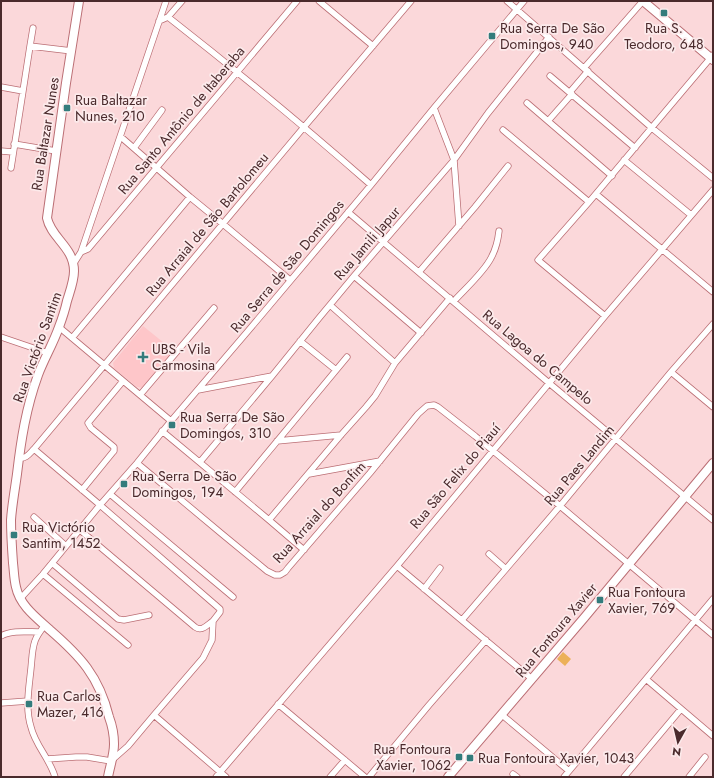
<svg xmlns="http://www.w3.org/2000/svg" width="714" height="778" font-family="Jost,sans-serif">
	<rect width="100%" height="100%" fill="#fbd8da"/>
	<path fill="#fec6c9" d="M143 326 174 351 143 388 137 387 114 368 113 363Z"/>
	<path fill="#ecb159" d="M563 652 571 659 565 666 557 659Z"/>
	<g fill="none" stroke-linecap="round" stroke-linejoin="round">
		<defs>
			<path id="street" d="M319 1 373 46
				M507 1 652 128 713 178
				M168 17C237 71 305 127 371 185
				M159 21 168 17 182 1
				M33 28 30 46 72 51
				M584 68 643 1
				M550 76 635 148
				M1 87 23 91
				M570 92 588 71
				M527 103 612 176
				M434 108 454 160 459 226
				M548 121 572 94
				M503 130 589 202
				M121 137 190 197 223 224 290 280
				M14 144 56 151
				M134 148 162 110
				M1 151 13 152
				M624 160 691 215
				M11 168 30 46
				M596 194 713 292
				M348 212 549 383 713 520
				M81 252 88 249 297 1
				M74 263 81 252 166 1
				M419 272 475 207 508 166
				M354 276 421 333
				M454 301C465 289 484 272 491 258 496 249 498 240 499 231
				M330 305 395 363
				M605 316 538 260 589 202 713 55
				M59 327 171 421
				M1 337 48 353
				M72 338 190 197
				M300 341 336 370
				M671 372 713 407
				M198 390 272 376
				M140 395 214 308
				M162 431 269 520 304 550
				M277 441 341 435
				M34 449 100 505 220 609V612L213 621 212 640 203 658 154 715 128 746 111 761 87 757H76L47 759
				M19 458C26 459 29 454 34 449L304 127 411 1
				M200 462 272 376 319 318 354 276 454 160 488 113 549 37
				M137 463 222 534 267 571 275 575H280L285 572 288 568 370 473 418 414 427 406 434 405 438 407 475 436 560 506 713 635
				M309 474 380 461
				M82 490 113 452 114 451V447L91 428 88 423 123 381
				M235 492 347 357
				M110 494 233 597
				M34 517 66 546
				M269 520 341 435 366 407 375 396 395 363 450 298
				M80 530 195 627C202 632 207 625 213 621
				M489 554 506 569
				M52 563 118 619 124 620 149 615
				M397 566 532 679
				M43 574 128 645
				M424 589 440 568
				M20 599 43 574 100 505 137 463 171 421 248 331 371 185 434 108 524 1
				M462 620 560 506 671 372 713 324
				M45 625C41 630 37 635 35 641 32 649 32 659 31 668 29 688 25 708 31 727 35 745 50 759 55 777
				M1 636C12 630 27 632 39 632
				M646 679 713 736
				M1 703 28 701
				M278 704 365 777
				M501 714 569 771
				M154 715 226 777
				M513 774 517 777
				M216 777 397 566 605 316 713 190
				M330 777 345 760
				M369 777 429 705 486 640
				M564 777 713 599
				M624 777 681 709
				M689 777 705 757"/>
			<path id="secondary" d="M79 1 66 83 47 218C51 238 74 247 74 271 74 281 70 291 67 301 65 310 62 319 59 327 53 344 44 359 38 375 26 408 21 440 17 474 15 489 12 505 11 520 11 534 12 549 13 563 14 571 14 579 16 587 20 606 37 618 50 630 80 656 99 676 109 717 112 725 114 735 114 744 114 755 110 766 108 777
				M643 1 713 60
				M448 777 584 618 713 463"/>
		</defs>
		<use href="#street" stroke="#bb6e74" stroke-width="7"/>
		<use href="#secondary" stroke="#bb6e74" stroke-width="10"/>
		<use href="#street" stroke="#fff" stroke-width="5.5"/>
		<use href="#secondary" stroke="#fff" stroke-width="8"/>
	</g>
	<g fill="#337c7c" stroke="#fceaeb" stroke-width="1.5">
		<rect x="660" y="9" width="8" height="8" rx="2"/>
		<rect x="488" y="32" width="8" height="8" rx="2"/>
		<rect x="63" y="104" width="8" height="8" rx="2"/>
		<path d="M141 351h4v4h4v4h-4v4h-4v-4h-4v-4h4z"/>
		<rect x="168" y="421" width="8" height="8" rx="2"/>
		<rect x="120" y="480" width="8" height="8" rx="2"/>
		<rect x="10" y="531" width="8" height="8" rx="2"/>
		<rect x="596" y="596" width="8" height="8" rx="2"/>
		<rect x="25" y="700" width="8" height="8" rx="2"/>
		<rect x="455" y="753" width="8" height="8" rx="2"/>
		<rect x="466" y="754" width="8" height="8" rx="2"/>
	</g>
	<g text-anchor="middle" stroke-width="3.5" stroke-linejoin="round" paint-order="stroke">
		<g font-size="14" fill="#4a2a2c" stroke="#fceaeb" text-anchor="start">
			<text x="500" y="33">Rua Serra De São<tspan x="500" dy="16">Domingos, 940</tspan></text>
			<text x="664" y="33" text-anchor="middle">Rua S.<tspan x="664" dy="16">Teodoro, 648</tspan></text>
			<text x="75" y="105">Rua Baltazar<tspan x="75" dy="16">Nunes, 210</tspan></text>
			<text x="152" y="354">UBS - Vila<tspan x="152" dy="16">Carmosina</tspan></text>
			<text x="180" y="422">Rua Serra De São<tspan x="180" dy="16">Domingos, 310</tspan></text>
			<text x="132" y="481">Rua Serra De São<tspan x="132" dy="16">Domingos, 194</tspan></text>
			<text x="22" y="532">Rua Victório<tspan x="22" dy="16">Santim, 1452</tspan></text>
			<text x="608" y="597">Rua Fontoura<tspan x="608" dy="16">Xavier, 769</tspan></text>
			<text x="37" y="701">Rua Carlos<tspan x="37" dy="16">Mazer, 416</tspan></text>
			<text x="451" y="754" text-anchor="end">Rua Fontoura<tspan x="451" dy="16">Xavier, 1062</tspan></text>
			<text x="478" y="763">Rua Fontoura Xavier, 1043</text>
		</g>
		<g font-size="14" fill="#4a2a2c" stroke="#fceaeb">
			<text transform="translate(181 120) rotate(-50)" y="5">Rua Santo Antônio de Itaberaba</text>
			<text transform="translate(45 134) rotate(-81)" y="5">Rua Baltazar Nunes</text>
			<text transform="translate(207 224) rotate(-50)" y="5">Rua Arraial de São Bartolomeu</text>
			<text transform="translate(367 243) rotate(-49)" y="5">Rua Jamili Japur</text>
			<text transform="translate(287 266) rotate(-50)" y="5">Rua Serra de São Domingos</text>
			<text transform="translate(37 347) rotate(-70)" y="5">Rua Victório Santim</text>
			<text transform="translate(538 357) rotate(40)" y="5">Rua Lagoa do Campelo</text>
			<text transform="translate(579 465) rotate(-50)" y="5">Rua Paes Landim</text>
			<text transform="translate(455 476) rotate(-50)" y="5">Rua São Felix do Piauí</text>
			<text transform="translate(319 512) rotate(-48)" y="5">Rua Arraial do Bonfim</text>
			<text transform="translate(556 630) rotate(-50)" y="5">Rua Fontoura Xavier</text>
		</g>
	</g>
	<rect width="714" height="778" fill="none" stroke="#4a2a2c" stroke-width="4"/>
	<g transform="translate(678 742) rotate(188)" stroke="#fceaeb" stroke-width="3" paint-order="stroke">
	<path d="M0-3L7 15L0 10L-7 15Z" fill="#4a2a2c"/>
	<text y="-6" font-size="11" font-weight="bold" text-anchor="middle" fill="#4a2a2c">N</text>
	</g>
</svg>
